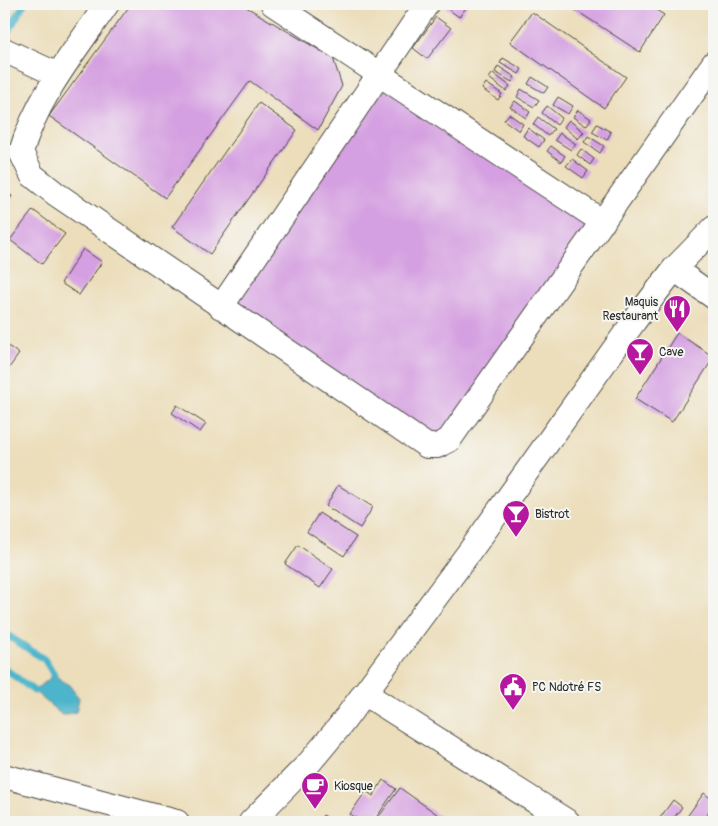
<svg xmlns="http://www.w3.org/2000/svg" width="718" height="826" font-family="Pangolin,sans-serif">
	<rect width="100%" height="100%" fill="#f6f6f2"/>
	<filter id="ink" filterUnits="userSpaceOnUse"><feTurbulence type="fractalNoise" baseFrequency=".02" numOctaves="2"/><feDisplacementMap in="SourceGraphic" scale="10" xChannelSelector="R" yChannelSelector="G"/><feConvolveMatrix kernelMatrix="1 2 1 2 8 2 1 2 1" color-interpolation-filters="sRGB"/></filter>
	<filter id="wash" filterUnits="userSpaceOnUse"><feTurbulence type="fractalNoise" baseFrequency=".0096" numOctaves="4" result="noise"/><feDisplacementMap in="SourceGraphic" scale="20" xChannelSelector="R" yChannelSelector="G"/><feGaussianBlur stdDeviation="1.12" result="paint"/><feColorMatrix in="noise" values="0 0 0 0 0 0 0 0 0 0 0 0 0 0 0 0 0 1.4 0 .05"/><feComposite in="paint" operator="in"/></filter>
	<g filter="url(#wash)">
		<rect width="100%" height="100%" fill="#ecdebb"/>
		<path fill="#4db5cb" stroke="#3c707b" d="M54 675 69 685 79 698 76 712 62 715 34 691Z"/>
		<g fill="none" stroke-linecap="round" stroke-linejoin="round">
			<path stroke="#4db5cb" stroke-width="7" d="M4 39 24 4
				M4 633 44 659 54 675
				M4 668 34 691"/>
		</g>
		<g id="blocks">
			<path fill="#d5a0e1" d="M131 4H241L333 58 342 86 318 130 250 81 165 198 49 116Z
				M441 4H469L459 17Z
				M566 4H647L664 15 640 52Z
				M532 12 626 77 604 108 510 42Z
				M436 17 451 28 427 59 413 48Z
				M503 58 522 69 519 74 500 63Z
				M498 66 515 77 512 82 495 72Z
				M380 73 603 222 437 446 221 307Z
				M493 73 510 86 506 91 489 78Z
				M532 77 548 87 544 93 528 84Z
				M486 83 502 94 498 100 482 89Z
				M521 89 539 100 534 107 517 97Z
				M558 97 573 106 568 114 553 105Z
				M515 101 530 112 526 118 510 107Z
				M259 103 297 130 210 254 172 227Z
				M547 106 562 118 557 125 542 113Z
				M578 110 591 119 586 126 573 117Z
				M509 114 523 124 519 131 504 120Z
				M538 117 554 129 548 136 533 124Z
				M569 120 584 132 578 139 564 127Z
				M597 124 611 132 607 140 592 132Z
				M528 128 544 140 539 147 523 136Z
				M560 133 576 144 571 150 555 140Z
				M588 136 604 146 600 153 584 142Z
				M551 146 565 156 561 162 547 151Z
				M581 149 594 159 590 165 577 155Z
				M572 159 588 171 583 178 566 166Z
				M4 190 12 196 4 208Z
				M33 210 65 234 42 264 10 240Z
				M83 249 102 262 79 295 61 283Z
				M677 333 714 357 672 422 635 399Z
				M4 343 19 354 6 372 4 370Z
				M177 405 206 424 200 432 172 413Z
				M338 485 373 507 360 528 326 506Z
				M319 513 356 537 344 556 307 532Z
				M298 545 333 569 320 588 285 564Z
				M383 780 396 789 373 822H363L350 814 366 791 373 796Z
				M400 788 448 822H382L377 819Z
				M704 793 714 801V805L702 822H683Z
				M673 800 682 807 671 822H657Z
				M323 815 335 822H319Z"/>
		</g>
	</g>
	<g filter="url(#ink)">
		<use href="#blocks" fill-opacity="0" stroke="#484641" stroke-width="1"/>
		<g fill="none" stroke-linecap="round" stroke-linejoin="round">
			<defs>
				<path id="minor" d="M107 4C75 51 37 97 21 152L32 175 56 194 427 446H437L449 440 714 63
					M273 4 603 222
					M4 50 58 75
					M674 269 714 297
					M221 307 427 4
					M364 693 568 822
					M4 776 177 822
					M251 822 310 762 340 726 473 547 635 320 674 269 714 228"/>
			</defs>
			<use href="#minor" stroke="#484641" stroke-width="26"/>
			<use href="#minor" stroke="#fff" stroke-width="24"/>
		</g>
	</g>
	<defs>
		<symbol id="restaurant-pin" viewBox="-11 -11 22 30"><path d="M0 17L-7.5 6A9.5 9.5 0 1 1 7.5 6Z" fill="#b5179e" stroke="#f6f6f2"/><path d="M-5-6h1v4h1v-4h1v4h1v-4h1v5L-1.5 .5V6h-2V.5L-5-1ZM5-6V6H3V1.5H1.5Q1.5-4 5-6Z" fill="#fff"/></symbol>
		<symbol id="bar-pin" viewBox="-11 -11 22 30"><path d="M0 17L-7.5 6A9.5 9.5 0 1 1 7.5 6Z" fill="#b5179e" stroke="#f6f6f2"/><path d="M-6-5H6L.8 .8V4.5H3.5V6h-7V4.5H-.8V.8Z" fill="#fff"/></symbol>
		<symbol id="civic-pin" viewBox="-11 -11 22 30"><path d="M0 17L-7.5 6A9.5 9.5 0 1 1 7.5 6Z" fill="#b5179e" stroke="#f6f6f2"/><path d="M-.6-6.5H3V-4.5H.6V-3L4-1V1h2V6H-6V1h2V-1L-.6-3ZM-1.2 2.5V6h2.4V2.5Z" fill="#fff"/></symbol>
		<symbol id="cafe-pin" viewBox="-11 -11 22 30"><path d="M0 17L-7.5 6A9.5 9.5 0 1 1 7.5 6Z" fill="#b5179e" stroke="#f6f6f2"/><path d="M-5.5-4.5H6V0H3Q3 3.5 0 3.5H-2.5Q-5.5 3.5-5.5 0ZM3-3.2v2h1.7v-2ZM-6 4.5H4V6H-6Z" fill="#fff"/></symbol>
	</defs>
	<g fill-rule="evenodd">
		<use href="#restaurant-pin" x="661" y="293" width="32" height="43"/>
		<use href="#bar-pin" x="624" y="336" width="32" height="43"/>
		<use href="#bar-pin" x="500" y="498" width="32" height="43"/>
		<use href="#civic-pin" x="497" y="671" width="32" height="43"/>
		<use href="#cafe-pin" x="299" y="770" width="32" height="43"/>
	</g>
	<g text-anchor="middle" stroke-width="4" stroke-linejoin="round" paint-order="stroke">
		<g font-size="12" fill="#2b2b2b" stroke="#f6f6f2" text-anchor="start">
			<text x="658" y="306" text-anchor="end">Maquis<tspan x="658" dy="14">Restaurant</tspan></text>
			<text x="659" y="356">Cave</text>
			<text x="535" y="518">Bistrot</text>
			<text x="532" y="691">PC Ndotré FS</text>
			<text x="334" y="790">Kiosque</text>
		</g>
	</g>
	<rect width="718" height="826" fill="none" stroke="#f6f6f2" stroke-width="20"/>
</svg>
